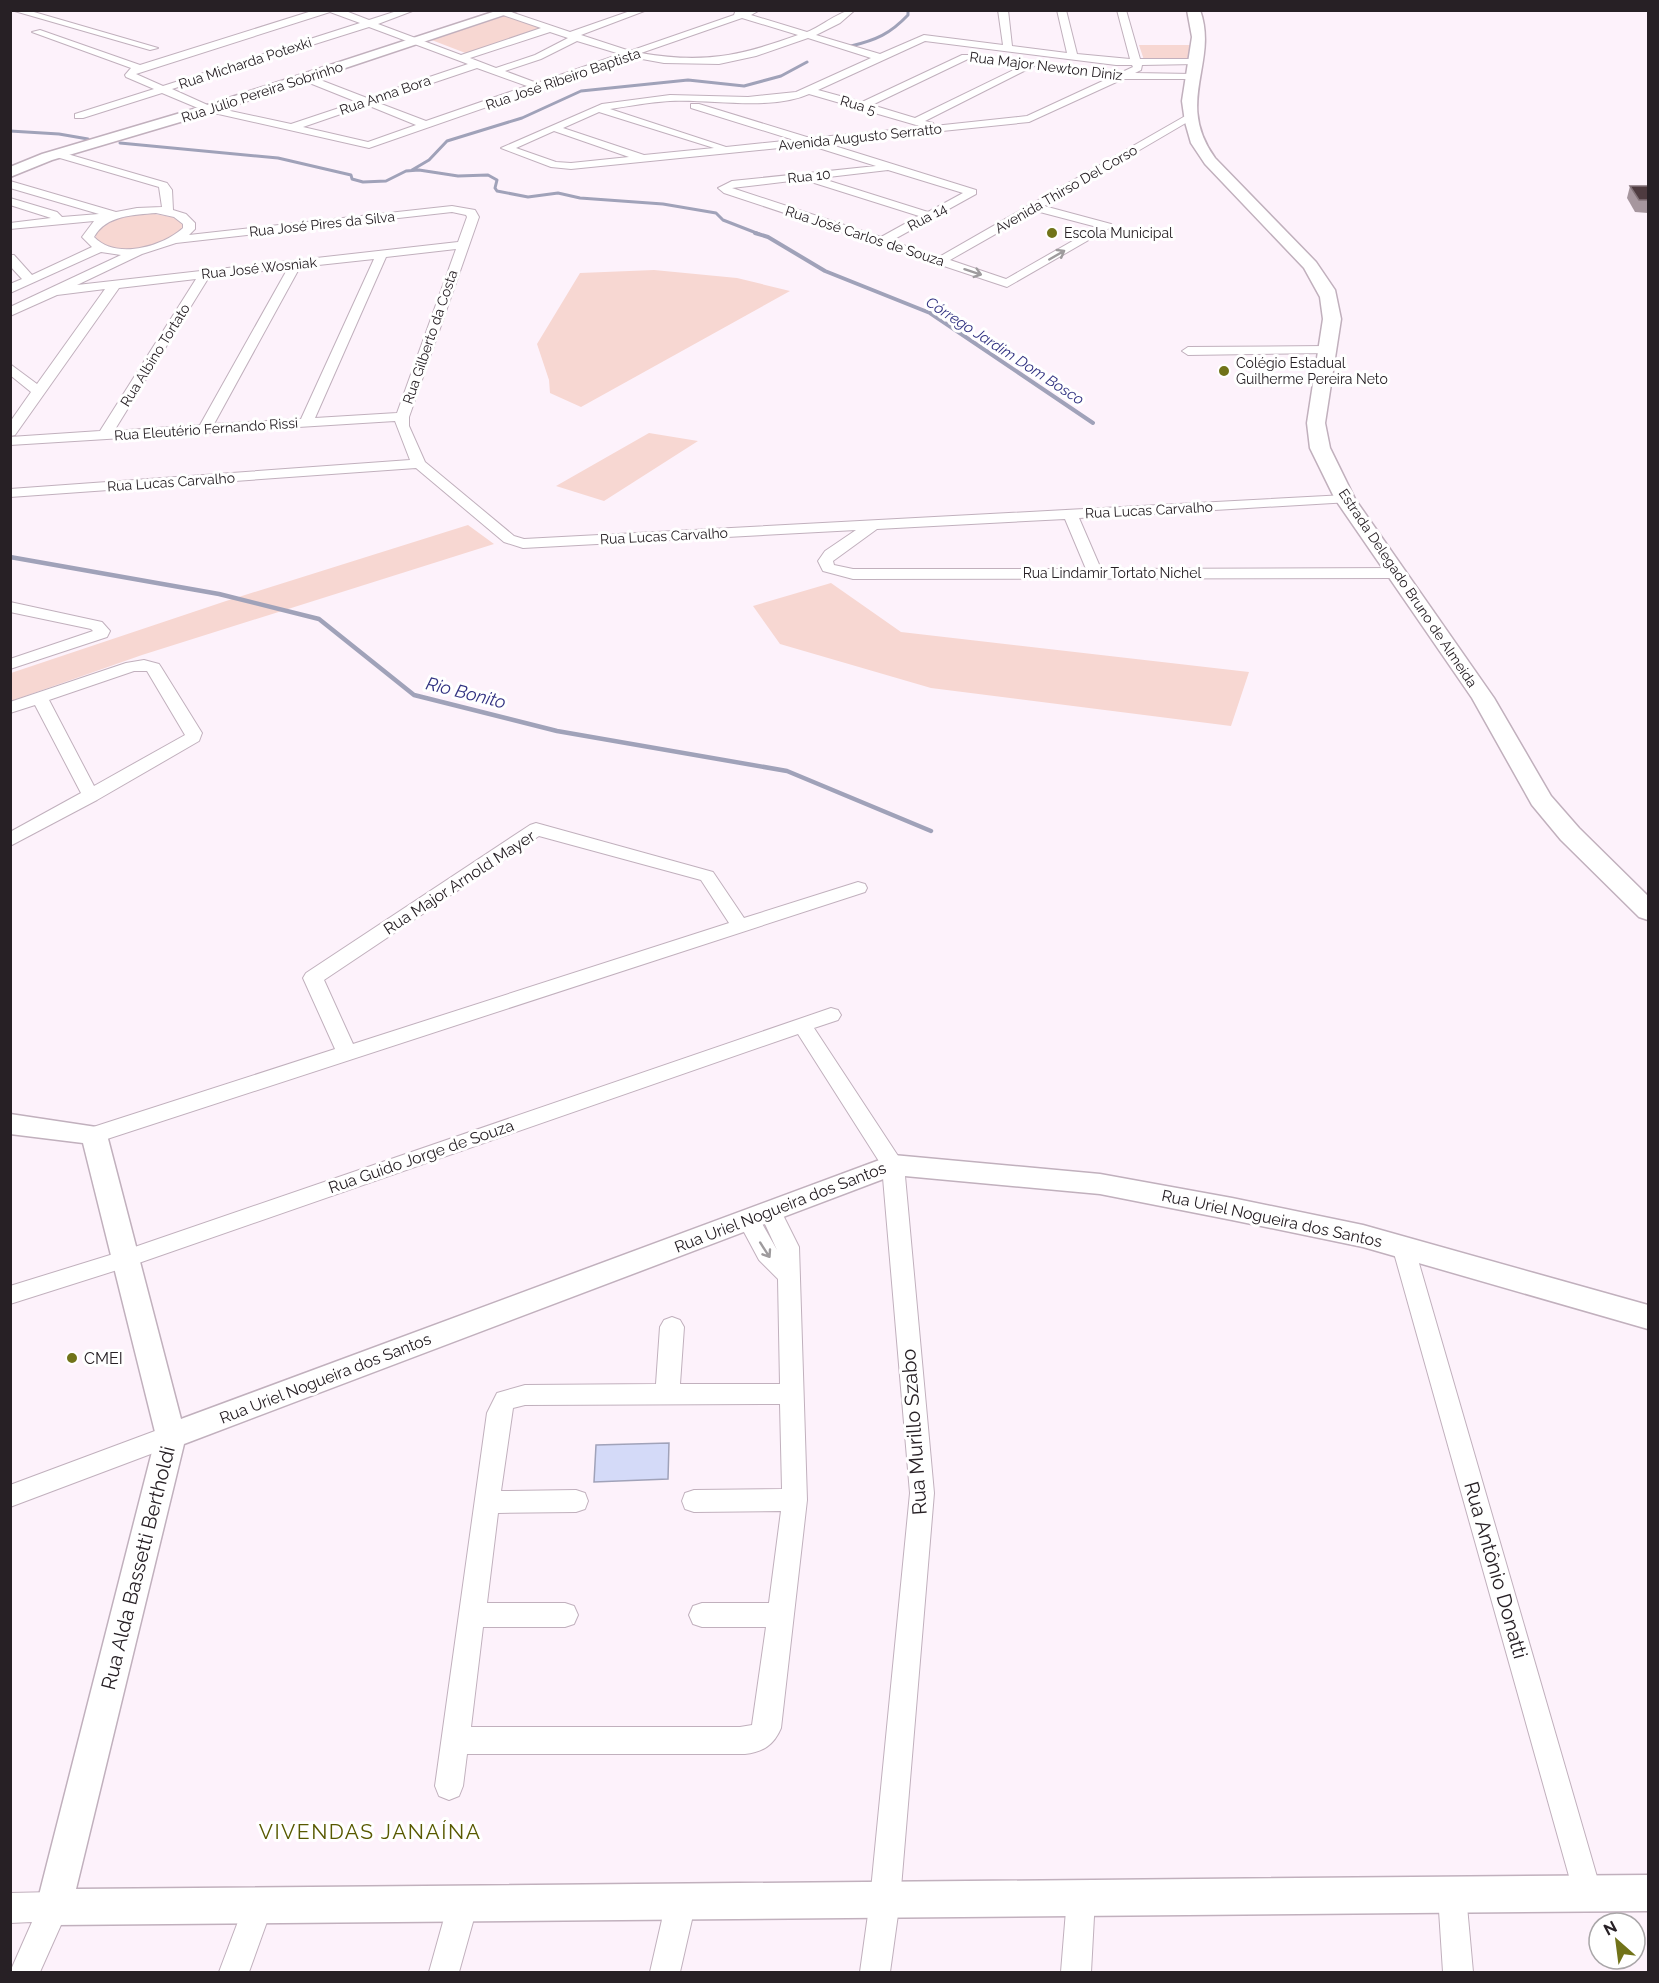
<svg xmlns="http://www.w3.org/2000/svg" width="1659" height="1983" font-family="Raleway,sans-serif">
	<rect width="100%" height="100%" fill="#fdf2fb"/>
	<path fill="#f7d7d2" d="M506 15 545 28 468 54 429 39Z
		M1139 45H1192L1190 59 1144 60Z
		M149 213 177 218 182 221V230C176 234 169 240 162 243 143 251 113 253 96 240V231C112 218 129 215 149 213Z
		M654 270 737 278 790 291 581 407 550 393 549 380 537 344 580 273Z
		M649 433 698 441 604 501 556 486Z
		M468 525 494 544 142 655 11 701V673L226 601Z
		M831 583 901 632 1249 672 1231 726 931 688 780 644 753 606Z"/>
	<path fill="#d4daf8" stroke="#a0a2b9" stroke-width="1.5" d="M669 1443 668 1479 594 1482 596 1445Z"/>
	<g fill="none" stroke-linecap="round" stroke-linejoin="round">
		<path stroke="#a0a2b9" stroke-width="3" d="M851 46C876 40 890 34 908 15V10
			M10 131 59 134 88 139
			M120 143 278 158 351 175 352 179 363 182 386 181 406 171 419 170 458 176 488 175 497 180 495 188 497 191 528 197 558 193 580 198 663 204 716 213 723 220 759 234
			M412 170 429 160 447 141 522 118 581 91 688 80 744 86 781 76 807 62"/>
		<path stroke="#a0a2b9" stroke-width="4" d="M755 233 768 237 825 271 930 313 1093 423"/>
		<path stroke="#a0a2b9" stroke-width="4.5" d="M10 557 219 594 319 619 414 695 557 731 787 771 931 831"/>
		<defs>
			<path id="minor" d="M11 10H27L158 48 150 50Z
				M315 10H343L369 20 400 10H415L378 24 461 55 541 28 503 15 501 13 505 10 570 32 633 10H647L581 35 630 51 734 15 735 12 760 10 751 15 807 32C823 26 839 10 855 10L840 23 816 35 880 54 924 35 1003 45 998 10H1008L1012 46 1067 53 1057 10H1066L1077 54 1130 59 1117 10H1126L1140 59H1199V63L1196 64 1142 65 1141 70 1135 73 1192 74 1197 77 1196 79H1123L1029 122 825 143 976 190V194L891 241 939 257 1187 115 1196 117 1044 206 1111 224 1113 226 1007 287 724 193 718 188 732 181 876 166 809 145 571 169 551 167 501 148 602 104 670 95 748 97 796 92 871 58 808 38 756 56 719 64 664 63 631 57 369 148 205 111 162 93 83 118H75V114L154 89 126 77 125 75 131 68 32 32 40 30 140 65ZM330 12 360 23 163 86 136 74ZM742 18 798 35C740 56 703 64 641 53ZM369 27 468 64 367 98 310 76H302V80L357 102 291 124 212 107 172 89ZM550 32 568 38 535 55 496 68 470 58ZM577 41 620 54 537 83 505 71 541 59ZM925 41 1116 65H1132L1133 67 1027 116 934 126 933 123 925 121 1036 65 1028 63 915 118 872 105 968 59V55H962L862 102 818 90ZM477 68 527 86 426 121 376 102ZM809 94 923 127 810 138 699 104H691V108L794 140 726 147 610 109C630 106 650 102 670 101 712 99 771 111 809 94ZM367 105 416 125 368 142 303 127ZM599 112 714 148 644 155 563 128ZM554 131 629 157 571 163 556 162 516 148ZM888 170 963 193 928 212 820 178ZM807 179 808 181 919 216 881 237 732 188ZM1036 211 1097 227 1006 279 950 260Z
				M57 151 167 183 172 190 173 210 186 214 195 223V229L189 235 452 206 475 210 479 217 409 417V426L425 462 514 536 524 539 1345 495 1352 499 1350 502 1079 518 1101 569 1396 568 1404 573 1396 578 853 579 823 571 818 561 825 551 856 530 523 548 504 542 416 468 10 497V489L410 460 395 421 10 445V437L100 431 196 279 119 288 15 435 10 436V422L31 392 10 375V364L37 384 105 289 57 295 10 316V307L121 255 101 252 10 293V284L22 279 10 266V255H14L32 275 92 247 82 237 94 221 10 229V223L51 218 10 205V198L57 212 62 217 99 214 10 188V181L116 212 137 208 162 207 159 187 53 156V152ZM452 212 466 215 467 217 458 242 77 285 142 254 176 243ZM156 213 174 217 183 224V228C162 247 116 260 94 237 106 215 134 215 156 213ZM456 249 397 413 315 418 386 257ZM374 259 301 419 214 424 300 267ZM288 268 200 425 114 431 209 277ZM1065 519 1086 569H853L834 565 833 561 877 529Z
				M1327 346 1332 347 1333 350 1332 353 1188 355 1182 351 1188 347Z
				M10 602 102 622 110 631 107 637 10 669V659L93 631 91 629 10 612Z
				M144 660 159 664 161 667 202 733 199 741 97 800 10 846V832L81 793 35 705 10 713V702L126 663ZM134 671H147L185 735 94 786 49 700Z
				M536 823 713 872 744 918 858 882 865 884 867 888 865 892 101 1141 94 1143 87 1141 83 1135 87 1129 335 1049 303 978 306 973 530 825ZM539 836 701 880 729 923 353 1044 324 980Z
				M831 1008 838 1010 841 1015 838 1020 814 1028 904 1165 934 1493 900 1900 890 1972H860L870 1900 910 1493 882 1166 798 1034 133 1265 10 1304V1286L123 1251Z
				M770 1202 778 1205 799 1247 807 1500 781 1728C774 1745 763 1752 745 1754H467L463 1786 459 1796 449 1800 439 1796 435 1786 487 1413 497 1393 525 1385 656 1384 660 1327 664 1320 672 1317 680 1320 684 1327 680 1384H780L778 1279 759 1260 737 1219 740 1213 748 1210 756 1213 777 1250 759 1211 762 1205ZM780 1404 782 1489 694 1490 685 1493 682 1501 685 1509 694 1512 781 1511 769 1603H702L693 1606 689 1615 693 1624 702 1627H766L752 1725 740 1727H471L483 1627H565L574 1624 578 1615 574 1606 565 1603H487L498 1513 576 1512 585 1509 588 1501 585 1493 576 1490 501 1491 513 1408 525 1405Z
				M1403 1237 1411 1240 1414 1246 1602 1894 1598 1904 1588 1908 1578 1904 1574 1894 1392 1246 1395 1240Z
				M171 1425 180 1429 183 1436 180 1443 10 1507V1485Z
				M1452 1881 1462 1885 1466 1895 1473 1972H1443L1438 1895 1442 1885Z
				M1081 1884 1091 1888 1095 1898 1091 1972H1061L1067 1898 1071 1888Z
				M681 1887 691 1892 696 1902 680 1972H650L666 1902 671 1892Z
				M463 1889 473 1894 478 1904 459 1972H429L448 1904 453 1894Z
				M258 1890 268 1895 273 1905 249 1972H219L248 1895Z
				M54 1892 64 1897 69 1907 40 1972H10L32 1922 10 1923V1893Z"/>
			<path id="tertiary" d="M10 1114 103 1128 107 1135 181 1419 893 1155 1100 1174 1232 1198 1363 1225 1648 1305V1329L1363 1247 1232 1220 1100 1194 894 1175 184 1444 76 1889 1648 1875V1911L54 1925 41 1920 36 1907 156 1436 83 1143 10 1134Z"/>
			<path id="secondary" d="M499 10H519L214 112 52 160 10 177V167L42 154 204 106Z
				M1187 10H1200C1219 63 1174 101 1215 158L1316 262 1335 290 1341 319 1325 423 1330 448 1355 499 1494 698 1551 796 1579 828 1648 896V920L1639 917 1561 840 1532 805 1472 698 1335 499 1310 448 1307 423 1323 319 1320 297 1304 268 1205 164 1191 143 1185 122 1182 101 1192 37Z"/>
		</defs>
		<use href="#minor" stroke="#c1b0bd" stroke-width="2"/>
		<use href="#tertiary" stroke="#c1b0bd" stroke-width="3"/>
		<use href="#secondary" stroke="#c1b0bd" stroke-width="3"/>
		<use href="#minor" fill="#fff" fill-rule="evenodd"/>
		<use href="#tertiary" fill="#fff" fill-rule="evenodd"/>
		<use href="#secondary" fill="#fff" fill-rule="evenodd"/>
	</g>
	<path fill="#a6969e" d="M1630 186H1648V213L1635 212 1627 198Z"/>
	<path fill="#4e3b40" stroke="#827278" stroke-width="1.5" d="M1630 186H1648V200H1639Z"/>
	<defs><path id="oneway-shaft" d="M-6 0H5M1.5-3L5.5 0L1.5 3" fill="none" stroke-width="1.6" stroke-linecap="round" stroke-linejoin="round" transform="scale(1.5)"/></defs>
	<g stroke="#9e9b9d">
		<use href="#oneway-shaft" transform="translate(1057 255) rotate(-30)"/>
		<use href="#oneway-shaft" transform="translate(973 272) rotate(18)"/>
		<use href="#oneway-shaft" transform="translate(765 1250) rotate(57)"/>
	</g>
	<g fill="#717319" stroke="#fff" stroke-width="2">
		<circle cx="1052" cy="233" r="6"/>
		<circle cx="1224" cy="371" r="6"/>
		<circle cx="72" cy="1358" r="6"/>
	</g>
	<g text-anchor="middle" stroke-width="6" stroke-linejoin="round" paint-order="stroke">
		<g font-size="14" fill="#272025" stroke="#fff">
			<text transform="translate(245 63) rotate(-18)" y="5">Rua Micharda Potexki</text>
			<text transform="translate(1046 66) rotate(7)" y="5">Rua Major Newton Diniz</text>
			<text transform="translate(563 79) rotate(-19)" y="5">Rua José Ribeiro Baptista</text>
			<text transform="translate(262 92) rotate(-18)" y="5">Rua Júlio Pereira Sobrinho</text>
			<text transform="translate(385 95) rotate(-19)" y="5">Rua Anna Bora</text>
			<text transform="translate(858 105) rotate(16)" y="5">Rua 5</text>
			<text transform="translate(860 137) rotate(-6)" y="5">Avenida Augusto Serratto</text>
			<text transform="translate(809 176) rotate(-6)" y="5">Rua 10</text>
			<text transform="translate(1066 189) rotate(-30)" y="5">Avenida Thirso Del Corso</text>
			<text transform="translate(927 217) rotate(-28)" y="5">Rua 14</text>
			<text transform="translate(322 224) rotate(-6)" y="5">Rua José Pires da Silva</text>
			<text transform="translate(865 236) rotate(18)" y="5">Rua José Carlos de Souza</text>
			<text transform="translate(259 268) rotate(-6)" y="5">Rua José Wosniak</text>
			<text transform="translate(430 337) rotate(-71)" y="5">Rua Gilberto da Costa</text>
			<text transform="translate(155 355) rotate(-58)" y="5">Rua Albino Tortato</text>
			<text transform="translate(206 429) rotate(-4)" y="5">Rua Eleutério Fernando Rissi</text>
			<text transform="translate(171 482) rotate(-4)" y="5">Rua Lucas Carvalho</text>
			<text transform="translate(1149 510) rotate(-3)" y="5">Rua Lucas Carvalho</text>
			<text transform="translate(664 536) rotate(-3)" y="5">Rua Lucas Carvalho</text>
			<text x="1112" y="578">Rua Lindamir Tortato Nichel</text>
			<text transform="translate(1408 588) rotate(56)" y="5">Estrada Delegado Bruno de Almeida</text>
		</g>
		<g font-size="14" fill="#272025" stroke="#fff" text-anchor="start">
			<text x="1064" y="238">Escola Municipal</text>
			<text x="1236" y="368">Colégio Estadual<tspan x="1236" dy="16">Guilherme Pereira Neto</tspan></text>
		</g>
		<g font-size="15" font-style="italic" fill="#303181" stroke="#fff">
			<text transform="translate(1005 351) rotate(33)" y="5">Córrego Jardim Dom Bosco</text>
		</g>
		<g font-size="16" fill="#272025" stroke="#fff">
			<text transform="translate(459 882) rotate(-33)" y="6">Rua Major Arnold Mayer</text>
			<text transform="translate(421 1156) rotate(-19)" y="6">Rua Guido Jorge de Souza</text>
			<text transform="translate(780 1207) rotate(-21)" y="6">Rua Uriel Nogueira dos Santos</text>
			<text transform="translate(1272 1218) rotate(12)" y="6">Rua Uriel Nogueira dos Santos</text>
			<text transform="translate(325 1378) rotate(-21)" y="6">Rua Uriel Nogueira dos Santos</text>
		</g>
		<g font-size="16" fill="#272025" stroke="#fff" text-anchor="start">
			<text x="84" y="1364">CMEI</text>
		</g>
		<g font-size="18" font-style="italic" fill="#303181" stroke="#fff">
			<text transform="translate(466 693) rotate(14)" y="6">Rio Bonito</text>
		</g>
		<g font-size="20" fill="#272025" stroke="#fff">
			<text transform="translate(914 1432) rotate(-94)" y="7">Rua Murillo Szabo</text>
			<text transform="translate(138 1568) rotate(-76)" y="7">Rua Alda Bassetti Bertholdi</text>
			<text transform="translate(1496 1570) rotate(74)" y="7">Rua Antônio Donatti</text>
		</g>
		<g font-size="21" letter-spacing="1.5" fill="#585900" stroke="#fff">
			<text x="370" y="1839">VIVENDAS JANAÍNA</text>
		</g>
	</g>
	<rect width="1659" height="1983" fill="none" stroke="#272025" stroke-width="24"/>
	<g transform="translate(1617 1941) rotate(332)"><circle r="28" fill="#ffffff" stroke="#a9a6a8" stroke-width="1.5"/>
	<path d="M0-4.5L10 22L0 15L-10 22Z" fill="#717319"/>
	<text y="-9" font-size="16" font-weight="bold" text-anchor="middle" fill="#272025">N</text>
	</g>
</svg>
